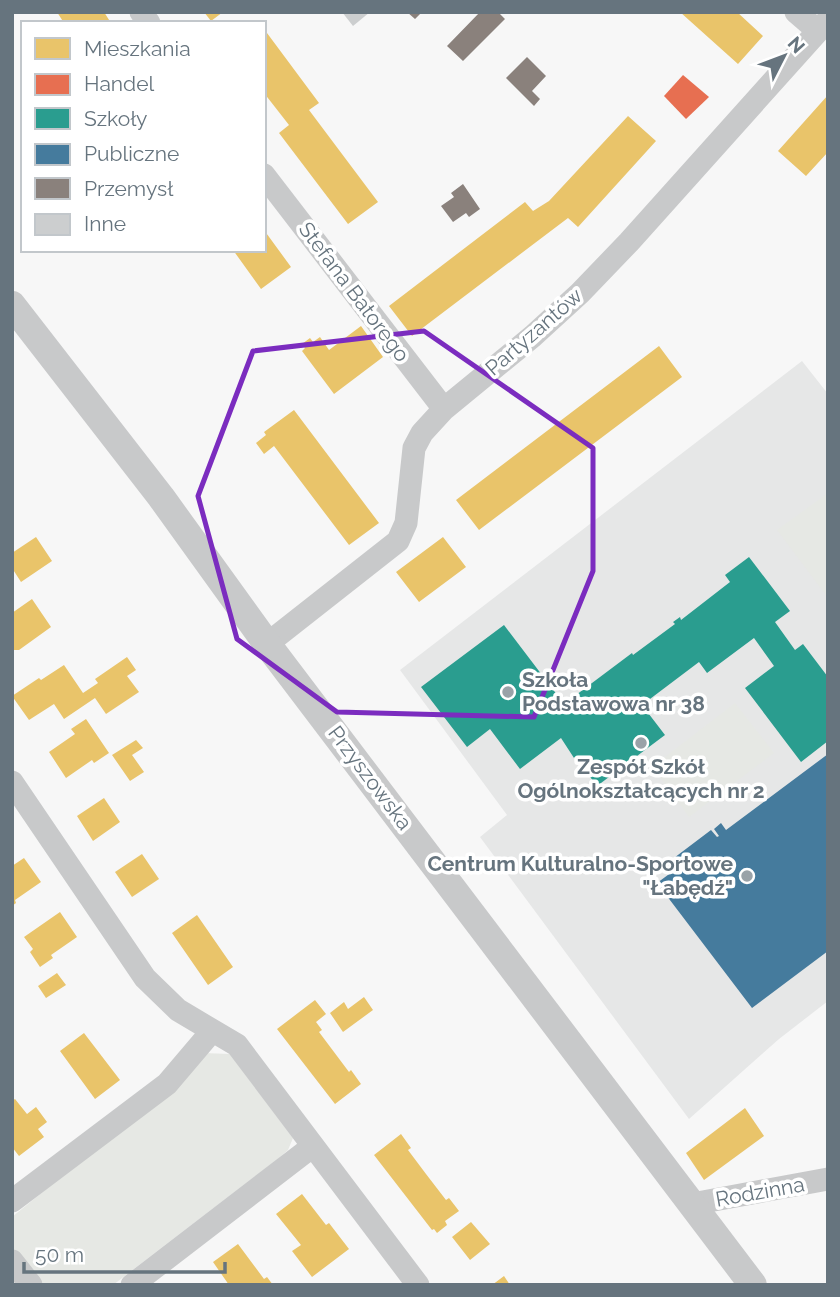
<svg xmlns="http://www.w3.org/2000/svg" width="840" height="1297" font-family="Raleway,sans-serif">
	<rect width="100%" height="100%" fill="#f7f7f7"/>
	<path fill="#e6e7e7" d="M802 361 828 394V1001L779 1039 689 1119 480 837 507 815 400 670Z"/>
	<path fill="#e6e8e4" d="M828 493V598L777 530Z
		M735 703 774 753 689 817 652 767Z
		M203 1053 230 1054 293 1138 288 1150 279 1158 113 1285H42L12 1248V1217L82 1160Z"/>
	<path fill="#e9c46a" d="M57 12H104L111 23H64Z
		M204 12H223L211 21Z
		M680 12H737L763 36 738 64Z
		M267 33 319 103 309 110 378 202 348 224 279 133 289 125 264 93V35Z
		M828 95V152L806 176 778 151Z
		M628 116 656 141 578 227 568 218 412 336 389 306 525 202 533 211 549 201Z
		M264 230 291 267 261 289 233 250H264Z
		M361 326 383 357 334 394 302 351 305 348 302 344 310 338 313 342 320 337 329 350Z
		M659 346 682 377 479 530 456 500Z
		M294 410 379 523 349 545 274 446 264 454 256 443 266 435 264 432Z
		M36 537 52 561 21 582 12 568V553Z
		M443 537 466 567 419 602 396 572Z
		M32 599 51 627 19 650H12V613Z
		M127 657 136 670 127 676 139 692 106 714 95 698 64 719 54 704 29 720 12 696 39 678 41 680 64 665 83 693 98 683 95 679Z
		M86 719 109 753 94 763 92 760 66 778 49 752 75 734 71 729Z
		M136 740 143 748 132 755 144 772 130 781 112 755Z
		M104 798 120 822 93 841 77 816Z
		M142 854 159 879 132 897 115 872Z
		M24 858 41 882 15 900 16 903 12 906V866Z
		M60 912 77 937 51 955 53 958 40 967 30 952 33 949 24 937Z
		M197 915 233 967 208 985 172 933Z
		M57 973 66 985 46 998 38 986Z
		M364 997 373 1010 343 1032 330 1013 344 1002 348 1009Z
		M315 1000 326 1014 316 1022 322 1030 319 1032 349 1072 351 1070 361 1084 335 1104 277 1029Z
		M84 1033 120 1080 95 1099 60 1051Z
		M15 1099 27 1114 36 1107 47 1122 38 1129 44 1137 19 1156 12 1147V1101Z
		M745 1108 764 1136 704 1180 686 1153Z
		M401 1134 411 1148 408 1150 426 1174 446 1200 449 1198 459 1211 445 1221 447 1225 437 1233 434 1229 432 1230 374 1155Z
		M302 1194 326 1225 329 1223 349 1249 312 1277 292 1251 301 1245 276 1214Z
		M471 1222 490 1244 470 1260 452 1237Z
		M238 1244 264 1279 267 1277 273 1285H229L213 1262Z
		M504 1276 510 1285H492Z"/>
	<path fill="#e76f51" d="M683 75 709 97 686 119 664 96Z"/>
	<path fill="#2a9d8f" d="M749 557 790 611 775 622 795 650 803 644 828 677V741L801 762 745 688 774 666 754 638 707 673 699 662 642 705 665 735 597 786 575 757 574 758 561 738 520 769 490 729 467 747 421 687 504 625 564 704 632 653 633 655 675 624 673 622 680 617 681 620 730 582 725 575Z"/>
	<path fill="#457b9d" d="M828 754V951L752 1008 657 883 676 869 670 861 711 830 717 837 719 836 714 829 721 823 726 830Z"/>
	<path fill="#8a817c" d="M407 12H422L415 19Z
		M480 12H498L505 19 463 61 447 46Z
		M527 57 546 76 532 91 540 99 534 106 506 78Z
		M463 184 480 209 469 217 466 213 453 222 441 206 454 197 451 193Z"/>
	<path fill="#cccecf" d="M342 12H370L353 26Z"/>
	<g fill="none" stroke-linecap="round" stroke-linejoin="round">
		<path stroke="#c8c9ca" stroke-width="23" d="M141 12 149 23
			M796 12 818 31
			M264 175 444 409
			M267 644 398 541 406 523 414 448 422 433 444 409 533 336 580 293 629 242 828 20
			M12 782 145 978 178 1010 237 1045 418 1285
			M12 1201 167 1084 212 1031
			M692 1204 828 1179
			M12 1261 31 1285
			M132 1285 313 1146"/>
		<path stroke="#c8c9ca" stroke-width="28" d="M12 305 161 497 267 644 753 1285"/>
	</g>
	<path fill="none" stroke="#7b2cbf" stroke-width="5" stroke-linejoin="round" d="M424 331 593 448V571L534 717 337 712 237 639 198 496 253 351Z"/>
	<g fill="#99a2a8" stroke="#fff" stroke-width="2.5">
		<circle cx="508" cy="692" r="7"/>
		<circle cx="641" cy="743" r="7"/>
		<circle cx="747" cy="876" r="7"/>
	</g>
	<g text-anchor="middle" stroke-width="7" stroke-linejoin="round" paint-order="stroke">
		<g font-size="21" fill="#66747e" stroke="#fff">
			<text transform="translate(354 292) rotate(53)" y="7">Stefana Batorego</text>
			<text transform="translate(534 332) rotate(-41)" y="7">Partyzantów</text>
			<text transform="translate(370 778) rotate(53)" y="7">Przyszowska</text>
			<text transform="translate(760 1192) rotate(-10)" y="7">Rodzinna</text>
		</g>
		<g font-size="21" font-weight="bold" fill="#66747e" stroke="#fff" text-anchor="start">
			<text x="522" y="687">Szkoła<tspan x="522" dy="24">Podstawowa nr 38</tspan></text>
			<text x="641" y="774" text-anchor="middle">Zespół Szkół<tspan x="641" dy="24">Ogólnokształcących nr 2</tspan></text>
			<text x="733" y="871" text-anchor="end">Centrum Kulturalno-Sportowe<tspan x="733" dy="24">"Łabędź"</tspan></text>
		</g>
	</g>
	<rect width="840" height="1297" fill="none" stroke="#66747e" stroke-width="28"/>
	<rect x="21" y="21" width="245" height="231" fill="#ffffff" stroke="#c2c7cb" stroke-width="2"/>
	<rect x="35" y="38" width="35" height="21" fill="#e9c46a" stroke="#c2c7cb" stroke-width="2"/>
	<text x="84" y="56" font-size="21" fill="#66747e">Mieszkania</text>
	<rect x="35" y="74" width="35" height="21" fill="#e76f51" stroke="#c2c7cb" stroke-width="2"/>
	<text x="84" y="91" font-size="21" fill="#66747e">Handel</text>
	<rect x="35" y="108" width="35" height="21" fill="#2a9d8f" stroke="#c2c7cb" stroke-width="2"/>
	<text x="84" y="126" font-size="21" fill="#66747e">Szkoły</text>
	<rect x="35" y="144" width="35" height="21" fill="#457b9d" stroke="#c2c7cb" stroke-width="2"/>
	<text x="84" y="161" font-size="21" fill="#66747e">Publiczne</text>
	<rect x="35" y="178" width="35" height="21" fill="#8a817c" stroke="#c2c7cb" stroke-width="2"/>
	<text x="84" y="196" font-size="21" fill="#66747e">Przemysł</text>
	<rect x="35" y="214" width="35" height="21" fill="#cccecf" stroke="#c2c7cb" stroke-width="2"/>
	<text x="84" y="231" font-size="21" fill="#66747e">Inne</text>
	<g transform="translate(784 56) rotate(48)" stroke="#ffffff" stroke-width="5" paint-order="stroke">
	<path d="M0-5L12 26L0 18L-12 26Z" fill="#66747e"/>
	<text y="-10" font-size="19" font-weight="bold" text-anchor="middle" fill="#66747e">N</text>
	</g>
	<path d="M24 1262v10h201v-10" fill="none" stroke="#66747e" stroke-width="3.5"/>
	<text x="35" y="1262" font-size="21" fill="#66747e" stroke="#ffffff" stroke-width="5" paint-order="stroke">50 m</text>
</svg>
